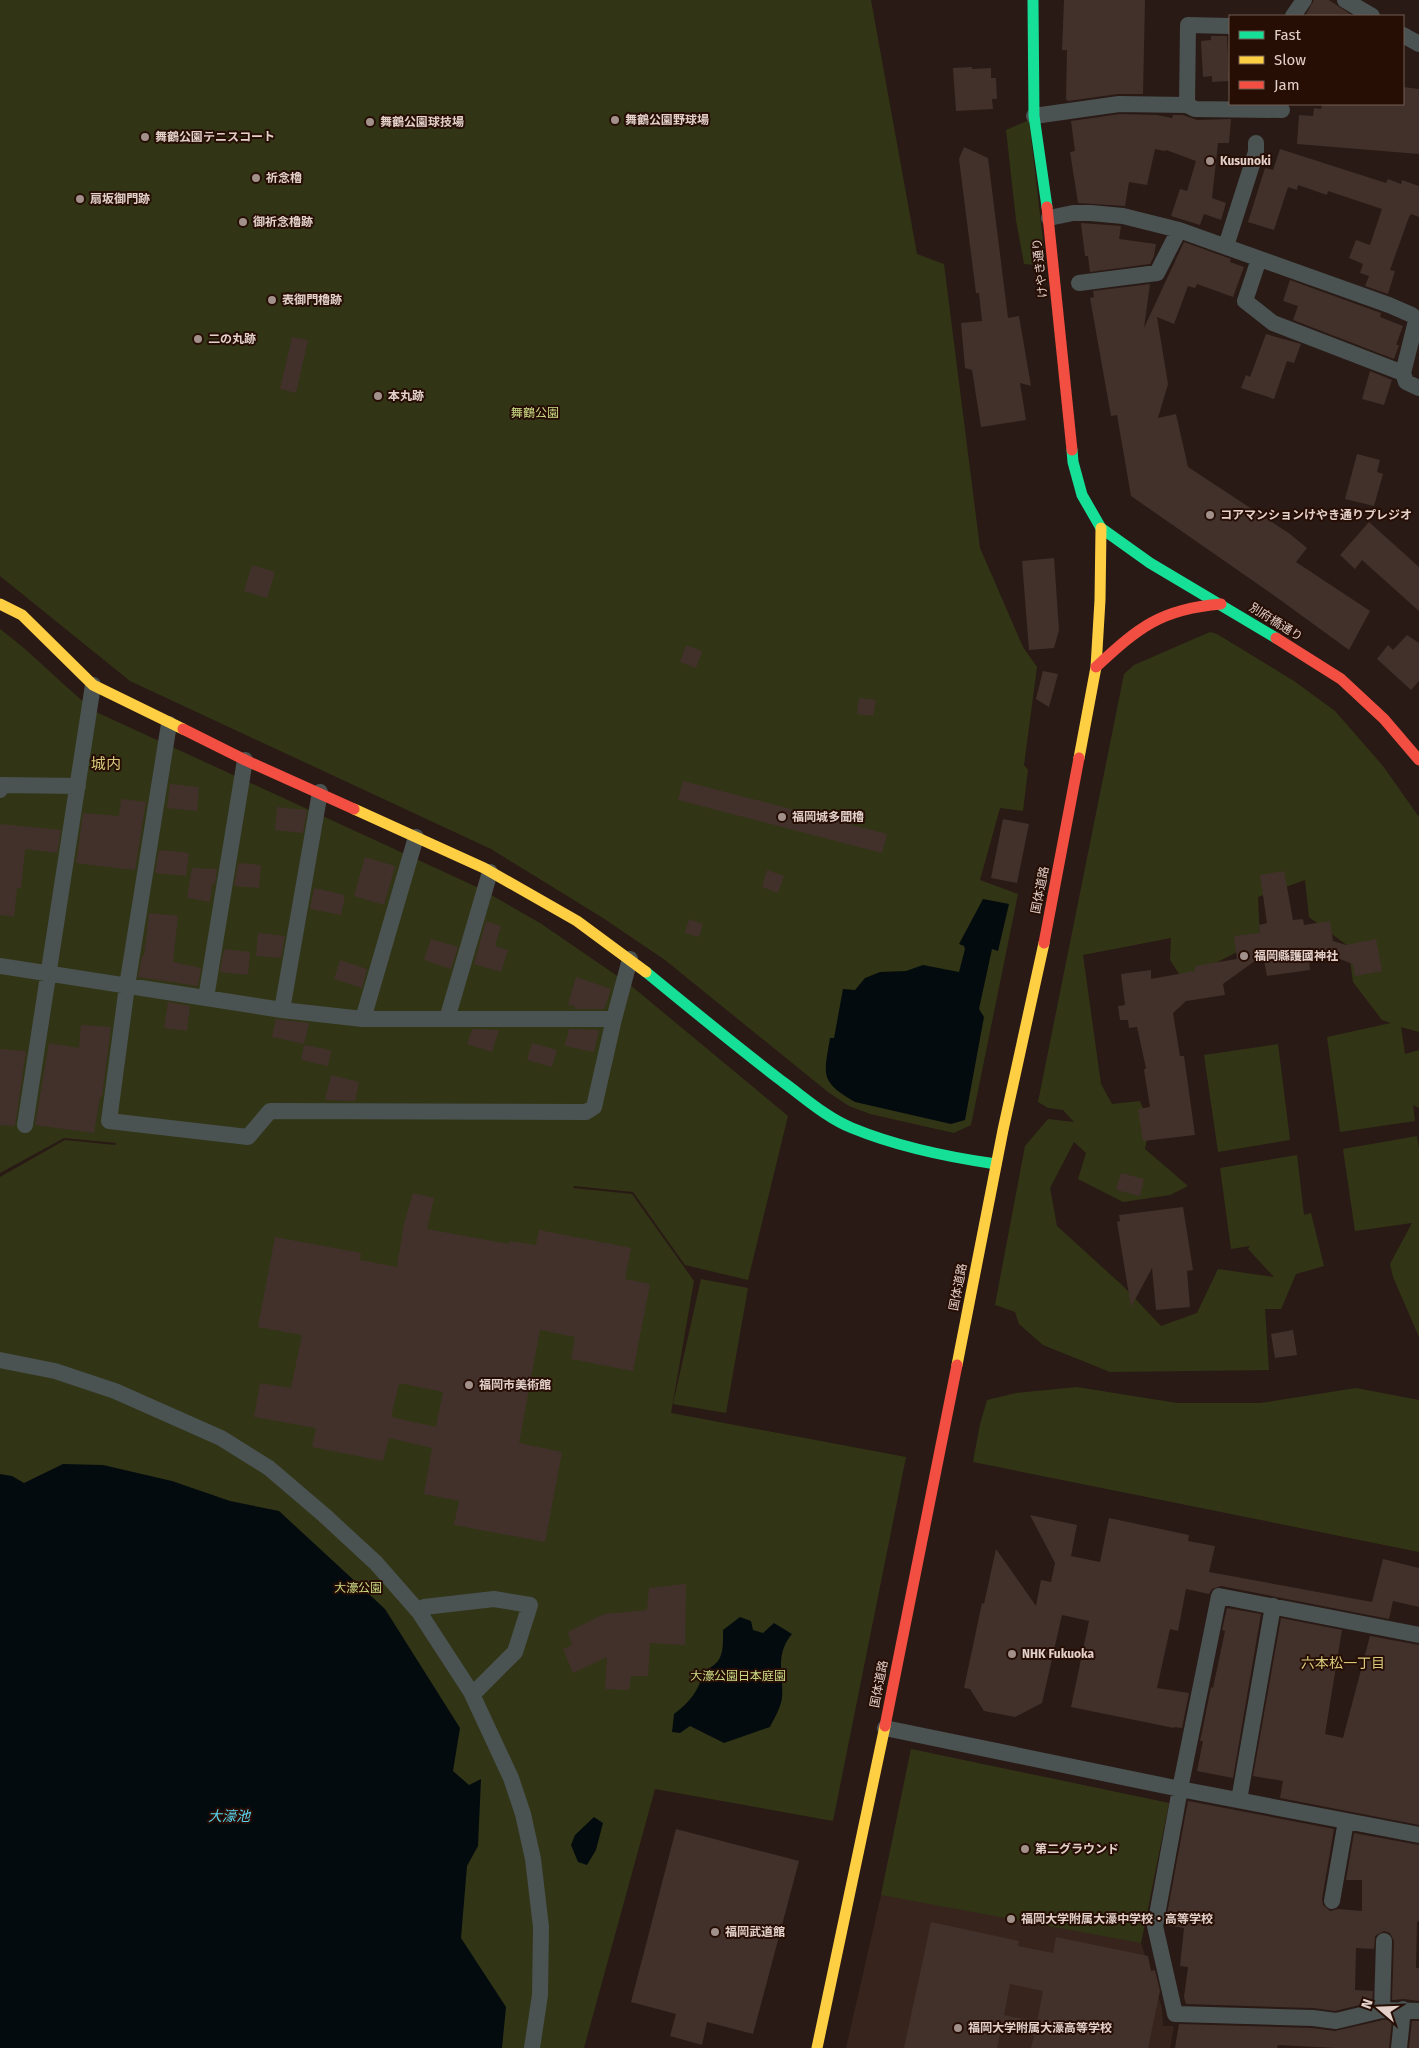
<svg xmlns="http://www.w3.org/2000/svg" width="1419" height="2048" font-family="'Fira Sans','Noto Sans JP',sans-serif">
	<rect width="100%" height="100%" fill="#291a15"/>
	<path fill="#36241d" d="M911 1749 1169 1803 1141 1943 1162 2008 1163 2026H1174L1170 2048H846L881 1895Z"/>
	<path fill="#313515" d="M0 0H871L917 254 944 264 980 548 1023 647 1037 667 1024 765 1028 770 1023 811 1000 808 980 880 1018 894 971 1125 954 1133 870 1114 849 1106 828 1092 665 960 603 918 491 849 130 681 0 576Z
		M1029 120 1046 266 1024 264 1016 220 1006 130Z
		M0 629C34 654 63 686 96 712L479 888 540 923 629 984 788 1116 748 1280 685 1265 633 1192 574 1186 573 1188 632 1194 694 1281 671 1413 906 1457 833 1821 655 1789 584 2048H0V1177L65 1140 115 1145 116 1143 64 1138 0 1173Z
		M1210 632 1217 634 1294 681 1335 711 1383 766 1419 817V1032L1401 1027 1405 1054 1419 1050V1108L1413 1105 1415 1121 1340 1132 1327 1037 1391 1023 1382 1020 1353 982 1348 946 1309 917 1305 880 1258 897 1260 940 1183 980 1170 960 1171 938 1083 955 1101 1084 1112 1104 1140 1101 1150 1126 1145 1149 1188 1186 1170 1195 1123 1202 1078 1179 1086 1153 1074 1142 1050 1188 1057 1226 1123 1286 1161 1326 1197 1313 1218 1269 1274 1277 1248 1249 1250 1246 1231 1249 1220 1168 1297 1155 1304 1215 1311 1213 1324 1266 1296 1274 1281 1309H1265L1269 1370 1110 1372 1043 1345 1019 1324 1015 1312 995 1305 1025 1146 1048 1119 1074 1122 1063 1110 1048 1108 1038 1102 1124 674 1134 665Z
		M1278 1044 1290 1140 1218 1152 1204 1055Z
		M1417 1136 1419 1149V1337L1393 1277 1390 1264 1412 1223 1355 1231 1343 1149Z
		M701 1279 748 1288 726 1413 673 1404Z
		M1077 1387 1177 1403H1260L1356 1388 1419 1400V1552L973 1462 980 1424 987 1400 1016 1393Z
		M911 1749 1169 1803 1141 1943 881 1895Z"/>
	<path fill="#040b0f" d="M983 899 1009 904 998 951 992 949 979 1009 984 1017 965 1120 951 1124 855 1102C819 1081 824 1075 830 1038H834L843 989 855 990 865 978 880 972 906 971 923 965 959 972 965 949 964 946 959 944Z
		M63 1464 103 1465 172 1481 230 1501 279 1511 385 1609 460 1728 453 1771 469 1785 481 1779 478 1846 467 1866 461 1938 506 2007 502 2048H0V1474L12 1476 24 1483Z
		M740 1617 751 1621 753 1630 763 1633 774 1623 792 1634C774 1656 784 1673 782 1698 781 1707 774 1719 770 1727L724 1743 690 1726 680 1733 672 1732 674 1714C689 1703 700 1690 703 1671 724 1663 723 1651 723 1630Z
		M594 1817 603 1823 596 1850 587 1865 578 1862 571 1845 575 1835Z"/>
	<path fill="#42312b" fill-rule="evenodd" d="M1064 0H1145L1143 94H1118L1068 101 1066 99 1067 50H1062Z
		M1314 0H1329L1353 16H1305Z
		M1211 36H1227L1229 81 1212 82V76L1203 77 1201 41 1211 40Z
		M972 67V69L991 68V78H996L997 99H992L993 109 956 111 953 68Z
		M1403 87 1419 89V154L1297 144 1299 115 1313 116 1314 108 1321 109 1322 104H1403Z
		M1120 114 1157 115 1172 118 1173 115H1183L1197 120 1231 119 1229 143H1218L1212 198 1226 203 1221 220 1204 214 1200 225 1171 216 1180 189 1187 191 1196 161 1166 150 1165 151 1155 149 1147 185 1129 182 1125 206 1078 203 1070 152 1075 151 1071 121Z
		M964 147 988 158 1008 318 1019 316 1031 386 1020 383 1026 420 981 427 972 370 965 368 961 323 982 321 979 293H976L959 159Z
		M1280 149 1386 183 1388 179 1401 184 1402 180 1419 186V217L1411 214 1409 217 1390 270 1395 271 1388 294 1365 286 1369 276 1360 273 1363 264 1349 258 1356 240 1370 245 1382 209 1328 191 1327 195 1298 185 1297 190 1288 187 1274 230 1248 222 1265 168 1273 170Z
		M1081 223 1121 226 1119 239 1156 244 1154 256 1150 264 1090 272 1088 256H1085Z
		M1184 242 1231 259 1230 262 1244 267 1233 297 1197 284 1195 288 1188 286 1174 324 1157 317 1168 384 1158 418 1176 414 1188 467 1290 534 1307 548 1296 562 1370 611 1349 650 1272 594 1131 496 1117 415 1111 416 1090 298 1094 297 1093 291 1150 284 1144 328Z
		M1290 280 1381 313 1380 317 1403 326 1396 345H1399L1394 359 1293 320 1298 306 1283 301Z
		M1266 334 1301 344 1294 363 1287 361 1274 399 1241 388 1246 375 1250 377Z
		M292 337 308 340 296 393 280 389Z
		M1370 371 1392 380 1384 405 1362 399Z
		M1357 454 1380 460 1377 472 1383 474 1374 506 1345 499Z
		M1369 522 1419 567V611L1362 560 1355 569 1340 555Z
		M1054 558 1059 630 1054 648 1029 650 1022 561Z
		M252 565 275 572 267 598 244 591Z
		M1407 635 1419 643V681L1411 690 1377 659 1388 645 1393 650Z
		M686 645 702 651 696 668 680 662Z
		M1043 671 1058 674 1049 707 1036 699Z
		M859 698 876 700 873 716 857 714Z
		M683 781 887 834 882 853 678 800Z
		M170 784 199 787 197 811 167 808Z
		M121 799 146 802 135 870 76 863 83 813 119 816Z
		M277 807 307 810 303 833 275 830Z
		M1003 819 1029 824 1017 883 991 878Z
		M0 824 61 830 57 853 25 849 21 888H17L14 917 0 915Z
		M159 850 189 853 186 876 157 873 155 872Z
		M365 857 395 866 384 905 354 896Z
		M238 863 261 865 259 888 234 886Z
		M192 868 217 869 215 884H212L210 902 187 898Z
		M767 870 784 876 778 893 762 887Z
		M1284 871 1293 920 1303 919 1304 925 1330 921 1333 941 1346 945 1376 939 1382 971 1355 976 1353 964 1308 947 1310 970 1267 976 1263 955 1223 984 1225 995 1186 1001 1173 1013 1180 1056H1184L1195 1135 1143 1141 1138 1109 1150 1107 1144 1070 1146 1068 1137 1027 1129 1028 1128 1020H1120L1118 1006 1125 1005 1121 974 1151 970V979L1195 971V966L1237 959 1234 936 1260 933 1259 925 1267 923 1260 875Z
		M314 888 345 895 341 915 310 909Z
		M149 913 178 916 173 962 201 968 198 986 138 977 142 956H144Z
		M689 919 703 924 699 937 685 933Z
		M486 921 501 926 495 946 508 950 501 972 474 964Z
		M258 933 285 936 281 958 256 956Z
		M431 939 458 947 451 969 424 960Z
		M224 949 250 952 248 975 220 972Z
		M340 960 367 969 362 988 334 979Z
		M576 977 611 989 604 1009H574L575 1006 568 1005Z
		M168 1002 190 1006 187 1031 164 1028Z
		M276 1019 309 1023 304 1044 272 1037Z
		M81 1025 111 1027 102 1097H100L94 1133 35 1125 49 1043 79 1048Z
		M472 1029 499 1030 492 1052 467 1044Z
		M569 1029 599 1030 594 1052 565 1046Z
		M532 1043 557 1050 552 1067 527 1060Z
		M304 1045 331 1050 328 1066 301 1060Z
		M0 1049 26 1051 15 1126 0 1125Z
		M331 1075 359 1082 355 1101 325 1100Z
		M1121 1173 1144 1179 1140 1196 1116 1190Z
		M413 1193 434 1198 427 1229 509 1244 510 1241 536 1245 539 1230 631 1248 625 1279 650 1284 633 1371 571 1359 575 1337 540 1330 519 1443 562 1452 545 1542 454 1525 459 1501 424 1494 432 1448 389 1438 383 1461 312 1447 316 1428 254 1417 260 1383 291 1388 302 1335 258 1327 275 1237 361 1253 360 1260 397 1267 404 1224ZM399 1383 443 1392 436 1427 391 1417Z
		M1183 1207 1193 1270 1187 1271 1190 1307 1156 1310 1152 1268 1131 1307 1117 1222 1120 1221 1119 1215Z
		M1293 1330 1297 1355 1275 1358 1271 1334Z
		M1030 1515 1077 1525 1071 1556 1100 1562 1109 1518 1189 1535 1188 1541 1215 1546 1209 1572 1372 1602 1383 1559 1419 1568V1607L1393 1601 1389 1619 1221 1586 1212 1589 1209 1594 1186 1589 1178 1631 1170 1629 1157 1688 1189 1693 1182 1728 1174 1727V1728L1071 1707 1089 1621 1062 1615 1042 1703 1015 1717 984 1711 970 1689 964 1688 982 1603 984 1604 996 1549 1036 1606 1041 1580 1051 1582 1055 1563Z
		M686 1584 685 1645 650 1643 648 1676H631L629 1690 605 1689 607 1657 573 1673 563 1649 572 1645 568 1632 604 1614 647 1610 649 1588Z
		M1227 1608 1261 1614 1233 1778 1197 1771 1203 1741H1200L1202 1732 1211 1687 1213 1688 1225 1631 1222 1630Z
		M1281 1618 1342 1630 1325 1734 1343 1738 1370 1636 1419 1645V1825L1280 1798 1283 1781 1253 1776Z
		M1188 1801 1334 1829 1322 1899 1323 1905 1330 1911 1338 1909 1362 1911V1880H1346L1354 1833 1419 1845V1921L1417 1922 1416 1968H1419V2001L1404 1999 1392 2000 1394 1941 1390 1933 1384 1931 1375 1936 1374 1949 1356 1948 1355 1990 1373 1991 1372 2002 1335 2011 1313 2008 1186 2004 1184 1997 1188 1967 1180 1966 1184 1928 1165 1925Z
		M676 1829 799 1861 753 2034 707 2022 702 2045 670 2036 676 2014 631 2002Z
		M931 1922 1019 1941 1018 1946 1053 1953 1056 1937 1148 1956 1151 1971 1155 1970 1160 1991 1148 2048H1031L1034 2036 1001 2029 997 2048H904ZM1010 1984 1043 1991 1037 2022 1004 2015Z
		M1383 2020H1392L1389 2048H1336L1278 2045 1277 2048H1175L1179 2024 1312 2028 1335 2031Z
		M1412 2021H1419V2048H1409Z"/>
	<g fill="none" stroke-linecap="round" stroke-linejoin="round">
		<path stroke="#4a5252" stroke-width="16" d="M1345 0 1372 16
			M1293 16 1304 0
			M1403 35 1419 44
			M1187 105 1195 109 1282 110
			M1034 116 1119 104 1187 105 1188 25 1230 26
			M1049 218 1073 213H1091L1123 216 1179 230 1389 305 1412 315 1416 321 1403 373 1406 382 1419 388
			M1226 246 1256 152V143
			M1259 259 1245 301 1273 323 1403 373
			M1079 283 1157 273 1179 230
			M169 724 127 986 109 1121 248 1137 270 1111 586 1112 594 1107 614 1019
			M0 790 1 785 78 786
			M0 966 282 1010 363 1019H614L630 959
			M206 998 245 760
			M282 1010 320 792
			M363 1019 416 837
			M447 1019 490 872
			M25 1125 93 685
			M0 1360 55 1371 115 1391 221 1438 269 1468 324 1515 376 1563 419 1612 471 1692 511 1778 523 1814 533 1859 541 1927 540 1995 532 2048
			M424 1607 494 1599 530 1605 515 1652 477 1690
			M1419 1635 1219 1596 1180 1789 1155 1926 1175 2014 1313 2018 1336 2021 1382 2010 1419 2011
			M885 1728 1180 1789 1419 1835
			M1239 1800 1273 1606
			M1332 1901 1346 1821
			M1382 2010 1384 1941
			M1399 2048 1403 2009"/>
		<path stroke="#16e098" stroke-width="11" d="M1033 0 1034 116 1047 207
			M1072 450 1073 462 1082 495 1101 528 1150 563 1276 638
			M646 972C691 1009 736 1046 783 1082 805 1098 827 1118 852 1128 898 1147 947 1157 996 1164"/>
		<path stroke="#ffcf43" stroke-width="11" d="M0 604 22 615 93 685 183 729
			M1079 758 1096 667 1100 600 1101 528
			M354 809 484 868 577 921 646 972
			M957 1365 1003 1130 1044 943
			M817 2048 885 1726"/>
		<path stroke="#f24e42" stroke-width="11" d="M1047 207 1072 450
			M1276 638 1341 679 1384 719 1419 760
			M1096 667C1139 627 1161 609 1221 604
			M183 729 245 760 354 809
			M1044 943 1079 758
			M885 1726 957 1365"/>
	</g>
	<g fill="#a2908a" stroke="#270e05" stroke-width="2">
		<circle cx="615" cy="120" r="5"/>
		<circle cx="370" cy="122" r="5"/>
		<circle cx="145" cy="137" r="5"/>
		<circle cx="1210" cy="161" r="5"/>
		<circle cx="256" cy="178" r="5"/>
		<circle cx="80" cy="199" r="5"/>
		<circle cx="243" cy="222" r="5"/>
		<circle cx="272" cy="300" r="5"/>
		<circle cx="198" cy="339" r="5"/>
		<circle cx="378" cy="396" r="5"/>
		<circle cx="1210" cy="515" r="5"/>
		<circle cx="782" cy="817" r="5"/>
		<circle cx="1244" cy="956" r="5"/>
		<circle cx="469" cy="1385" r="5"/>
		<circle cx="1012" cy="1654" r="5"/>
		<circle cx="1025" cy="1849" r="5"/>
		<circle cx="1011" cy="1919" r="5"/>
		<circle cx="715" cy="1932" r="5"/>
		<circle cx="958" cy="2028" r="5"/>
	</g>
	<g text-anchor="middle" stroke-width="4" stroke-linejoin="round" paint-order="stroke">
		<g font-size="12" font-weight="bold" fill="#e3d0c9" stroke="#270e05" text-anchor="start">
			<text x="625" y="124">舞鶴公園野球場</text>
			<text x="380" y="126">舞鶴公園球技場</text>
			<text x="155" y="141">舞鶴公園テニスコート</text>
			<text x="1220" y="165">Kusunoki</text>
			<text x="266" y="182">祈念櫓</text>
			<text x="90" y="203">扇坂御門跡</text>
			<text x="253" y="226">御祈念櫓跡</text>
			<text x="282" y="304">表御門櫓跡</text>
			<text x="208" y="343">二の丸跡</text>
			<text x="388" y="400">本丸跡</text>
			<text x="1220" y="519">コアマンションけやき通りプレジオ</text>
			<text x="792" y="821">福岡城多聞櫓</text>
			<text x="1254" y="960">福岡縣護國神社</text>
			<text x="479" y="1389">福岡市美術館</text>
			<text x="1022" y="1658">NHK Fukuoka</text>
			<text x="1035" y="1853">第二グラウンド</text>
			<text x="1021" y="1923">福岡大学附属大濠中学校・高等学校</text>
			<text x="725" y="1936">福岡武道館</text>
			<text x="968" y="2032">福岡大学附属大濠高等学校</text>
		</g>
		<g font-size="12" fill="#e3d0c9" stroke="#270e05">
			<text transform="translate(1040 268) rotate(-96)" y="4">けやき通り</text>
			<text transform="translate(1276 622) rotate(32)" y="4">別府橋通り</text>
			<text transform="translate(1040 890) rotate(-79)" y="4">国体道路</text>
			<text transform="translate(958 1287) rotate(-79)" y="4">国体道路</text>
			<text transform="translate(879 1684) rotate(-79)" y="4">国体道路</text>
		</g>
		<g font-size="12" fill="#ccdd85" stroke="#270e05">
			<text x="535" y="417">舞鶴公園</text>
			<text x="358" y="1592">大濠公園</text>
			<text x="738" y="1680">大濠公園日本庭園</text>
		</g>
		<g font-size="14" fill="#d7ca7c" stroke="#270e05">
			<text x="1343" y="1668">六本松一丁目</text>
		</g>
		<g font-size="14" font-style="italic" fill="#59d5ee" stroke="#270e05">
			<text x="229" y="1821">大濠池</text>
		</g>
		<g font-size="15" fill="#d7ca7c" stroke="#270e05">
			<text x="106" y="769">城内</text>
		</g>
	</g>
	<rect x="1229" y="15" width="175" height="90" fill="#270e05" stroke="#725c53"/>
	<rect x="1239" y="31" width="25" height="8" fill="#16e098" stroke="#725c53"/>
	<text x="1274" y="40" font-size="15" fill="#e3d0c9">Fast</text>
	<rect x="1239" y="56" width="25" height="8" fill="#ffcf43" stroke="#725c53"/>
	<text x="1274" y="65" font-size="15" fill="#e3d0c9">Slow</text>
	<rect x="1239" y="81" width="25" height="8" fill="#f24e42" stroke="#725c53"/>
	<text x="1274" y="90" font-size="15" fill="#e3d0c9">Jam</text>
	<g transform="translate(1379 2008) rotate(289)" stroke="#270e05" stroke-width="4" paint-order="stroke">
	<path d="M0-4L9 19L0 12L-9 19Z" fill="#e3d0c9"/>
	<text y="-8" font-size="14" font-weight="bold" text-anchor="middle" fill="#e3d0c9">N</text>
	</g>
</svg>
